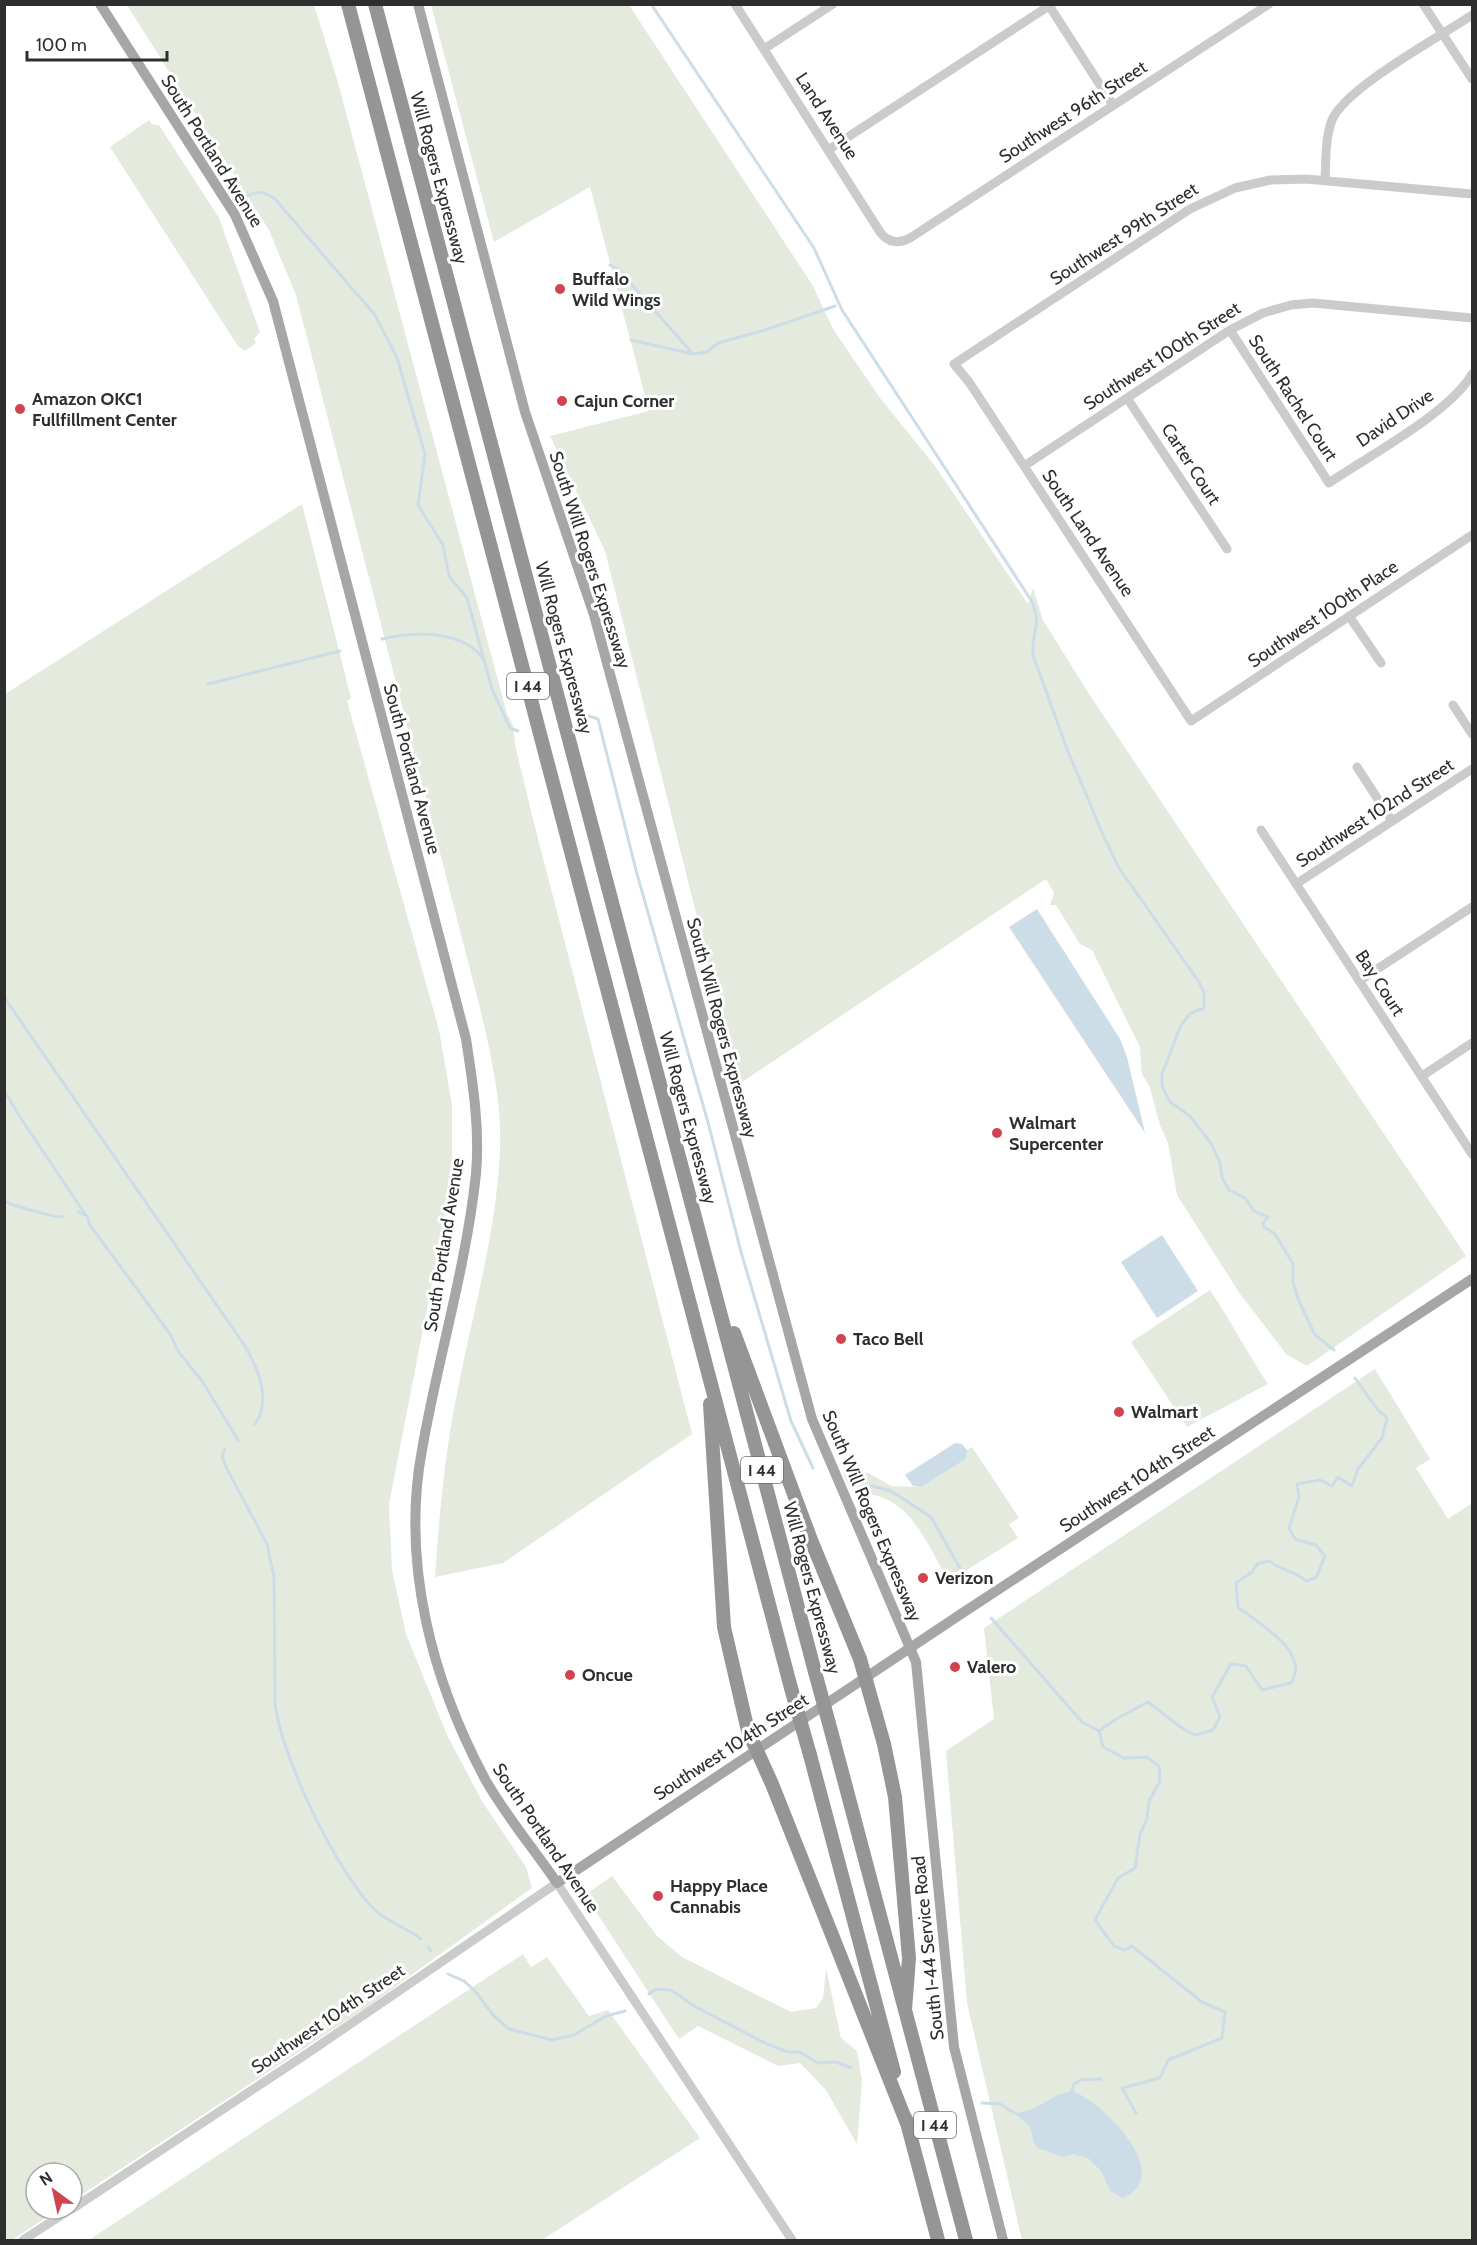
<svg xmlns="http://www.w3.org/2000/svg" width="1477" height="2245" font-family="Cabin,sans-serif">
	<rect width="100%" height="100%" fill="#fff"/>
	<path fill="#e4eadd" d="M127 5H314L337 79 507 714 513 725 515 745 536 831 692 1434 503 1563 435 1577C439 1515 445 1454 457 1393 473 1312 497 1231 500 1148 502 1099 490 1051 479 1004L296 295 269 230Z
		M431 5H629L813 286 833 329 880 398 935 466 1028 604 1033 588 1043 620 1089 694 1466 1256 1307 1366 1287 1355 1240 1294 1177 1195 1168 1143 1160 1125 1149 1085 1142 1074 1140 1047 1092 950 1080 944 1056 905H1050L1054 893 1046 879 739 1084 605 551 550 436 649 411 590 187 494 242Z
		M149 120 152 124 159 125 219 218 260 332 254 339 256 343 245 351 238 346 110 147Z
		M302 504 351 698 347 701 439 1030 452 1105V1180L389 1504 392 1570 406 1634 447 1735 482 1801 526 1867 532 1888 367 2007 72 2201V2173H36V2209H59L12 2240H5V694Z
		M1210 1290C1231 1321 1247 1353 1268 1384L1187 1427 1131 1342Z
		M1375 1369 1430 1459 1416 1468 1448 1519 1472 1503V2240H1022L967 2003 946 1751 994 1719 984 1628Z
		M972 1447 1019 1518 1009 1524 1018 1538 949 1581C924 1540 910 1492 854 1493L843 1475 848 1467 870 1474 891 1486 921 1487 966 1459 967 1450Z
		M612 1876 657 1936 682 1957 791 2012 816 2008 823 1998 826 1968 841 2038 857 2051 862 2081 857 2144 826 2090 800 2063 778 2066 698 2026 679 2039 585 1895Z
		M523 1954 531 1967 547 1957 589 2016 608 2010 700 2138 542 2240H89Z"/>
	<path fill="#ccdde8" d="M1037 909 1120 1039 1127 1057 1145 1133 1009 927Z
		M1162 1235 1198 1291 1157 1318 1121 1262Z
		M955 1443 962 1444 967 1450 966 1459 921 1487 913 1486 905 1475Z
		M1072 2091C1101 2100 1177 2175 1123 2198L1110 2191 1101 2171 1088 2158 1073 2154 1063 2157 1038 2148 1034 2143 1030 2127 1014 2113C1039 2112 1048 2095 1072 2091Z"/>
	<g fill="none" stroke-linecap="round" stroke-linejoin="round">
		<path stroke="#ccdde8" stroke-width="3" d="M651 4 814 248 842 310 1031 600C1043 625 1031 630 1033 655L1067 749 1104 837 1119 868 1199 982 1204 993V1008L1191 1013 1181 1025 1162 1074V1086L1170 1102 1190 1116 1212 1145 1220 1163 1222 1177 1229 1190 1245 1198 1254 1211 1268 1217 1263 1223 1264 1227 1275 1234 1293 1264V1282L1298 1299 1315 1335 1334 1350
			M247 196C259 190 265 192 275 199L375 315 397 358 425 454 418 505 443 545 449 576 467 598 492 689 510 728 518 731
			M610 265 619 270 693 354 707 352 718 343 765 330 835 306
			M631 340 693 354
			M382 639C413 632 463 629 484 660
			M208 684 340 651
			M582 714 598 719 637 874 709 1126 741 1252 791 1421 813 1468
			M4 997 245 1346C258 1369 272 1400 255 1424
			M4 1090 18 1114 85 1214
			M4 1201C13 1206 54 1217 63 1217
			M78 1212 87 1216 90 1225 170 1334 178 1351 202 1381 238 1440
			M225 1449 222 1456 226 1467 267 1544 274 1577 275 1703C281 1756 336 1871 374 1909 387 1922 407 1928 421 1939
			M850 1480 891 1491 931 1517 969 1584
			M991 1618 1082 1722 1099 1731 1103 1747 1124 1758 1147 1757 1159 1766 1160 1781 1149 1801 1147 1819 1140 1834 1135 1868 1118 1878 1095 1920 1114 1946 1125 1950 1132 1946 1202 2002 1225 2012 1222 2038 1168 2060 1160 2078 1122 2088 1136 2113
			M1099 1731 1116 1719 1148 1702 1186 1731 1195 1735 1213 1730 1220 1717 1212 1697 1231 1664 1246 1666 1262 1690 1291 1683C1311 1652 1259 1624 1238 1607L1236 1583 1252 1572 1257 1564 1270 1561C1282 1572 1295 1570 1306 1581L1316 1578 1325 1556 1316 1545 1295 1539 1289 1528 1299 1497 1297 1484 1320 1480 1332 1486 1338 1477 1352 1486 1358 1469 1382 1438 1387 1418 1377 1409 1355 1378
			M428 1947 431 1951
			M448 1974 464 1981 475 1991 494 2016 509 2029 552 2040 574 2035 606 2016 625 2011
			M649 1994 656 1989 671 1990 694 2006 767 2044 788 2052H800L818 2063 836 2062 851 2068
			M1072 2091 1074 2084 1081 2080 1101 2079
			M982 2103 1000 2104 1014 2113"/>
		<path stroke="#cbcbcb" stroke-width="9" d="M735 4 880 232C888 243 899 244 910 238L1269 4
			M1048 4 1113 105
			M1423 4 1472 79
			M764 49 833 4
			M828 150 1052 4
			M1325 180C1326 161 1325 138 1332 120 1346 87 1440 37 1472 15
			M1472 194 1306 179 1270 180 1235 188 1190 209 954 364 969 382 1191 721 1472 535
			M1230 330 1329 483C1368 456 1450 413 1472 374
			M1127 398 1227 549
			M1024 466 1230 330 1263 313 1291 305 1313 303 1472 318
			M1349 616 1381 663
			M1453 705 1472 734
			M1357 767 1392 821
			M1261 830 1472 1154
			M1296 884 1472 769
			M1359 981 1472 907
			M1422 1076 1472 1043
			M72 2209 308 2053 557 1883 792 2240
			M23 2240 71 2209"/>
		<path stroke="#a6a6a6" stroke-width="10" d="M100 4 235 215 273 301 466 1039C473 1084 480 1129 476 1174 466 1268 438 1358 422 1450 401 1563 432 1680 485 1779 505 1815 534 1849 557 1883L961 1614 1472 1279
			M418 4 525 412 594 615 812 1419 916 1662 954 2047 1003 2240"/>
		<path stroke="#959595" stroke-width="14" d="M348 4 791 1688
			M375 4 815 1672
			M734 1333 811 1540 860 1659 884 1744 895 1797 909 1958 905 2010
			M710 1404 724 1627 748 1731 772 1784 908 2126
			M834 1742 966 2240
			M810 1755 894 2072
			M906 2119 938 2240"/>
		<path stroke="#959595" stroke-width="14" d="M815 1672 834 1742
			M791 1688 810 1755"/>
	</g>
	<g fill="#d24350" stroke="#fff" stroke-width="2">
		<circle cx="560" cy="289" r="6"/>
		<circle cx="562" cy="401" r="6"/>
		<circle cx="20" cy="409" r="6"/>
		<circle cx="997" cy="1133" r="6"/>
		<circle cx="841" cy="1339" r="6"/>
		<circle cx="1119" cy="1412" r="6"/>
		<circle cx="923" cy="1578" r="6"/>
		<circle cx="955" cy="1667" r="6"/>
		<circle cx="570" cy="1675" r="6"/>
		<circle cx="658" cy="1896" r="6"/>
	</g>
	<g text-anchor="middle" stroke-width="6" stroke-linejoin="round" paint-order="stroke">
		<g fill="#fff" stroke="#6d6d6d" stroke-width="1.5">
			<rect x="507" y="673" width="42" height="26" rx="4.5"/>
			<rect x="741" y="1457" width="42" height="26" rx="4.5"/>
			<rect x="914" y="2112" width="42" height="26" rx="4.5"/>
		</g>
		<g font-size="16" font-weight="bold" fill="#2e2e2e">
			<text x="528" y="692">I 44</text>
			<text x="762" y="1476">I 44</text>
			<text x="935" y="2131">I 44</text>
		</g>
		<g font-size="18" fill="#2e2e2e" stroke="#fff">
			<text transform="translate(1073 112) rotate(-33)" y="6">Southwest 96th Street</text>
			<text transform="translate(827 116) rotate(57)" y="6">Land Avenue</text>
			<text transform="translate(212 151) rotate(58)" y="6">South Portland Avenue</text>
			<text transform="translate(439 178) rotate(75)" y="6">Will Rogers Expressway</text>
			<text transform="translate(1124 234) rotate(-33)" y="6">Southwest 99th Street</text>
			<text transform="translate(1162 356) rotate(-33)" y="6">Southwest 100th Street</text>
			<text transform="translate(1293 398) rotate(57)" y="6">South Rachel Court</text>
			<text transform="translate(1395 418) rotate(-34)" y="6">David Drive</text>
			<text transform="translate(1191 464) rotate(57)" y="6">Carter Court</text>
			<text transform="translate(1088 533) rotate(56)" y="6">South Land Avenue</text>
			<text transform="translate(590 560) rotate(72)" y="6">South Will Rogers Expressway</text>
			<text transform="translate(1323 614) rotate(-34)" y="6">Southwest 100th Place</text>
			<text transform="translate(564 648) rotate(75)" y="6">Will Rogers Expressway</text>
			<text transform="translate(412 769) rotate(75)" y="6">South Portland Avenue</text>
			<text transform="translate(1375 813) rotate(-33)" y="6">Southwest 102nd Street</text>
			<text transform="translate(1380 983) rotate(57)" y="6">Bay Court</text>
			<text transform="translate(722 1028) rotate(75)" y="6">South Will Rogers Expressway</text>
			<text transform="translate(688 1118) rotate(75)" y="6">Will Rogers Expressway</text>
			<text transform="translate(444 1245) rotate(-81)" y="6">South Portland Avenue</text>
			<text transform="translate(1137 1479) rotate(-33)" y="6">Southwest 104th Street</text>
			<text transform="translate(872 1516) rotate(67)" y="6">South Will Rogers Expressway</text>
			<text transform="translate(812 1588) rotate(75)" y="6">Will Rogers Expressway</text>
			<text transform="translate(731 1747) rotate(-33)" y="6">Southwest 104th Street</text>
			<text transform="translate(546 1838) rotate(56)" y="6">South Portland Avenue</text>
			<text transform="translate(928 1948) rotate(-96)" y="6">South I-44 Service Road</text>
			<text transform="translate(328 2019) rotate(-34)" y="6">Southwest 104th Street</text>
		</g>
		<g font-size="18" font-weight="bold" fill="#2e2e2e" stroke="#fff" text-anchor="start">
			<text x="572" y="285">Buffalo<tspan x="572" dy="21">Wild Wings</tspan></text>
			<text x="32" y="405">Amazon OKC1<tspan x="32" dy="21">Fullfillment Center</tspan></text>
			<text x="574" y="407">Cajun Corner</text>
			<text x="1009" y="1129">Walmart<tspan x="1009" dy="21">Supercenter</tspan></text>
			<text x="853" y="1345">Taco Bell</text>
			<text x="1131" y="1418">Walmart</text>
			<text x="935" y="1584">Verizon</text>
			<text x="967" y="1673">Valero</text>
			<text x="582" y="1681">Oncue</text>
			<text x="670" y="1892">Happy Place<tspan x="670" dy="21">Cannabis</tspan></text>
		</g>
	</g>
	<rect width="1477" height="2245" fill="none" stroke="#2e2e2e" stroke-width="12"/>
	<g transform="translate(54 2191) rotate(327)"><circle r="28" fill="#ffffff" stroke="#ababab" stroke-width="1.5"/>
	<path d="M0-4.5L10 22L0 15L-10 22Z" fill="#d24350"/>
	<text y="-9" font-size="16" font-weight="bold" text-anchor="middle" fill="#2e2e2e">N</text>
	</g>
	<path d="M27 51v9h140v-9" fill="none" stroke="#2e2e2e" stroke-width="3"/>
	<text x="36" y="51" font-size="18" fill="#2e2e2e" stroke="#ffffff" stroke-width="4.5" paint-order="stroke">100 m</text>
</svg>
